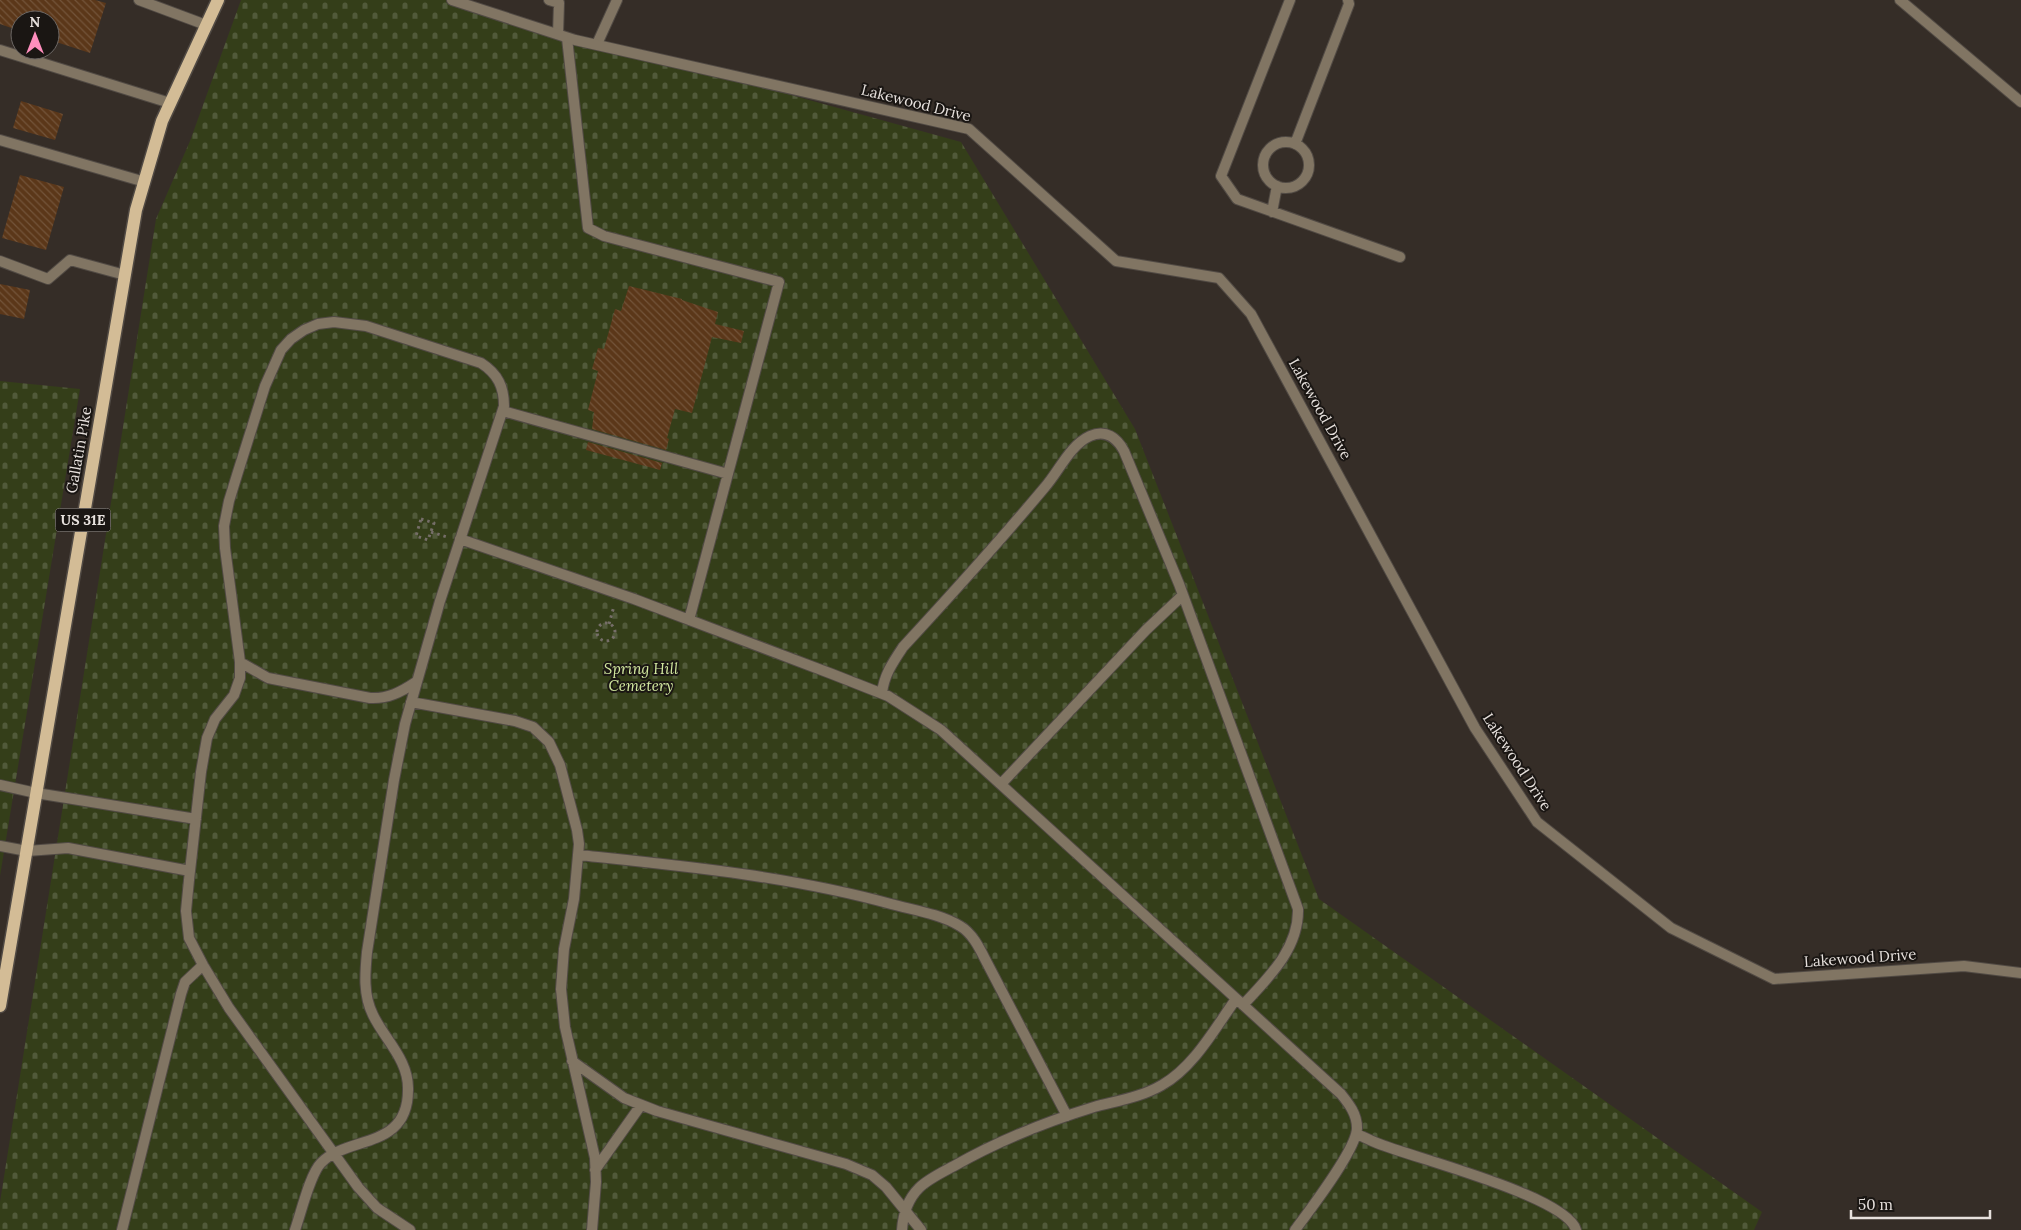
<svg xmlns="http://www.w3.org/2000/svg" width="2021" height="1230" font-family="Lora,serif">
	<defs>
		<pattern id="cemetery-stones" width="16" height="16" patternUnits="userSpaceOnUse" patternTransform="scale(1.25)"><rect width="16" height="16" fill="#343e19"/><path d="M2 7V4a2 2 0 0 1 4 0v3zM10 15v-3a2 2 0 0 1 4 0v3z" fill="#515a3a"/></pattern>
		<pattern id="building-back-hatch" width="6" height="6" patternUnits="userSpaceOnUse" patternTransform="scale(1.25)"><rect width="6" height="6" fill="#5b3719"/><path d="M-1 5l2 2M0 0l6 6M5-1l2 2" fill="none" stroke="#73543a"/></pattern>
	</defs>
	<rect width="100%" height="100%" fill="#352d27"/>
	<path fill="url(#cemetery-stones)" d="M241 0H448L961 142 1135 429 1319 899 1762 1212 1754 1230H0V1202L156 219 190 141Z
		M0 381 80 389 0 876Z"/>
	<path fill="url(#building-back-hatch)" d="M0 0H95L106 3 90 53 50 40V20H20V31L0 24Z
		M21 101 63 114 55 140 13 128Z
		M20 175 64 187 46 250 2 238Z
		M0 284 30 290 24 319 0 314Z
		M629 286 682 299V300L718 312 715 324 744 331 741 343 712 337 692 413 675 409 667 438 669 439 666 450 592 429 594 412 588 410 598 371 592 369 598 348 604 349 615 309 621 311Z
		M588 442 662 463 660 470 586 450Z"/>
	<g fill="none" stroke-linecap="round" stroke-linejoin="round">
		<defs>
			<path id="service" d="M139 0 206 25
				M549 0 559 3 558 34
				M1290 0 1221 176 1237 199 1400 257
				M567 38 588 228 604 236 779 282 689 620
				M597 44 617 0
				M0 50 170 103
				M0 140 145 182
				M1263 165a23 23 0 1 1 46 0a23 23 0 1 1-46 0Z
				M1295 144 1349 4 1348 0
				M1272 212 1277 186
				M0 261 48 279 70 260 125 275
				M503 411 728 474
				M460 539 634 599 832 674 888 696 941 730 1341 1094C1349 1104 1357 1114 1357 1128 1357 1149 1309 1211 1295 1230
				M240 662 268 678 370 698C388 699 401 692 416 682
				M882 693C884 675 893 662 903 647 951 595 999 542 1045 487 1059 471 1070 445 1090 436 1106 429 1117 438 1124 451L1179 584 1298 909C1299 949 1268 978 1243 1005
				M411 702 515 721 533 727 549 742 560 765 577 830 579 844 574 899 564 949 561 989 565 1027 595 1158 596 1182 592 1230
				M1001 784 1146 630 1183 595
				M36 793 196 819
				M27 851 68 848 190 871
				M579 855C683 866 789 876 891 904 913 910 940 914 960 926 972 933 979 947 985 959L1067 1116
				M572 1061 624 1098 657 1111 846 1164 872 1175 886 1187 921 1230
				M1357 1134C1366 1138 1375 1143 1385 1146 1419 1159 1567 1197 1576 1230
				M595 1170 641 1105
				M122 1230 181 994 185 982 203 965
				M295 1230C301 1213 310 1174 321 1163 348 1135 408 1150 408 1090 409 1060 385 1040 373 1015 363 995 365 973 367 952L394 780 405 724 440 601 504 406C504 387 498 374 481 363L366 326 334 322 318 324 304 330 291 339 281 350 265 386 237 475 229 501 224 526 225 548 240 662V678L234 695 215 719 207 738 201 772 189 880 186 911 189 938 203 965 229 1008 358 1187 377 1208 410 1230
				M902 1230C903 1215 908 1199 919 1188 928 1179 943 1172 954 1166 998 1141 1045 1122 1094 1107 1116 1101 1142 1097 1162 1085 1194 1067 1215 1028 1236 999"/>
			<path id="minor" d="M452 0 575 40 969 129 1116 261 1219 278 1251 314 1475 728 1537 822 1671 928 1774 979 1964 966 2021 973
				M1900 0 2021 102
				M0 785 36 793
				M0 846 27 851"/>
			<path id="primary" d="M0 1006 136 210 162 121 218 0"/>
		</defs>
		<use href="#service" stroke="#514a44" stroke-width="12"/>
		<use href="#minor" stroke="#514a44" stroke-width="12"/>
		<use href="#primary" stroke="#514a44" stroke-width="15"/>
		<path stroke="#756e68" stroke-width="3" stroke-dasharray="2.5 4" stroke-linecap="butt" d="M421 519 434 523 428 540 416 536Z
			M431 532 447 537
			M597 632a9 9 0 1 1 18 0a9 9 0 1 1-18 0Z
			M609 624 614 606"/>
		<use href="#service" stroke="#817563" stroke-width="10"/>
		<use href="#minor" stroke="#817563" stroke-width="10"/>
		<use href="#primary" stroke="#d3bc96" stroke-width="12"/>
	</g>
	<g text-anchor="middle" stroke-width="4" stroke-linejoin="round" paint-order="stroke">
		<rect fill="#1a1613" stroke="#aaa4a0" stroke-width="1" x="55.5" y="508.5" width="55" height="23" rx="4"/>
		<g font-size="14" font-weight="bold" fill="#e7e1dd">
			<text x="83" y="525">US 31E</text>
		</g>
		<g font-size="15" fill="#e7e1dd" stroke="#1a1613">
			<text transform="translate(916 103) rotate(14)" y="5">Lakewood Drive</text>
			<text transform="translate(1320 409) rotate(61)" y="5">Lakewood Drive</text>
			<text transform="translate(79 450) rotate(-80)" y="5">Gallatin Pike</text>
			<text transform="translate(1517 762) rotate(57)" y="5">Lakewood Drive</text>
			<text transform="translate(1860 958) rotate(-4)" y="5">Lakewood Drive</text>
		</g>
		<g font-size="15" font-style="italic" fill="#d3e9a0" stroke="#1a1613">
			<text x="641" y="674">Spring Hill<tspan x="641" dy="17">Cemetery</tspan></text>
		</g>
	</g>
	<g transform="translate(35 35)"><circle r="24" fill="#1a1613" stroke="#6c6764"/>
	<path d="M0-4L9 19L0 12L-9 19Z" fill="#fe8ebd"/>
	<text y="-8" font-size="14" font-weight="bold" text-anchor="middle" fill="#e7e1dd">N</text>
	</g>
	<path d="M1851 1210v8h139v-8" fill="none" stroke="#e7e1dd" stroke-width="2.5"/>
	<text x="1858" y="1210" font-size="15" fill="#e7e1dd" stroke="#1a1613" stroke-width="4" paint-order="stroke">50 m</text>
</svg>
